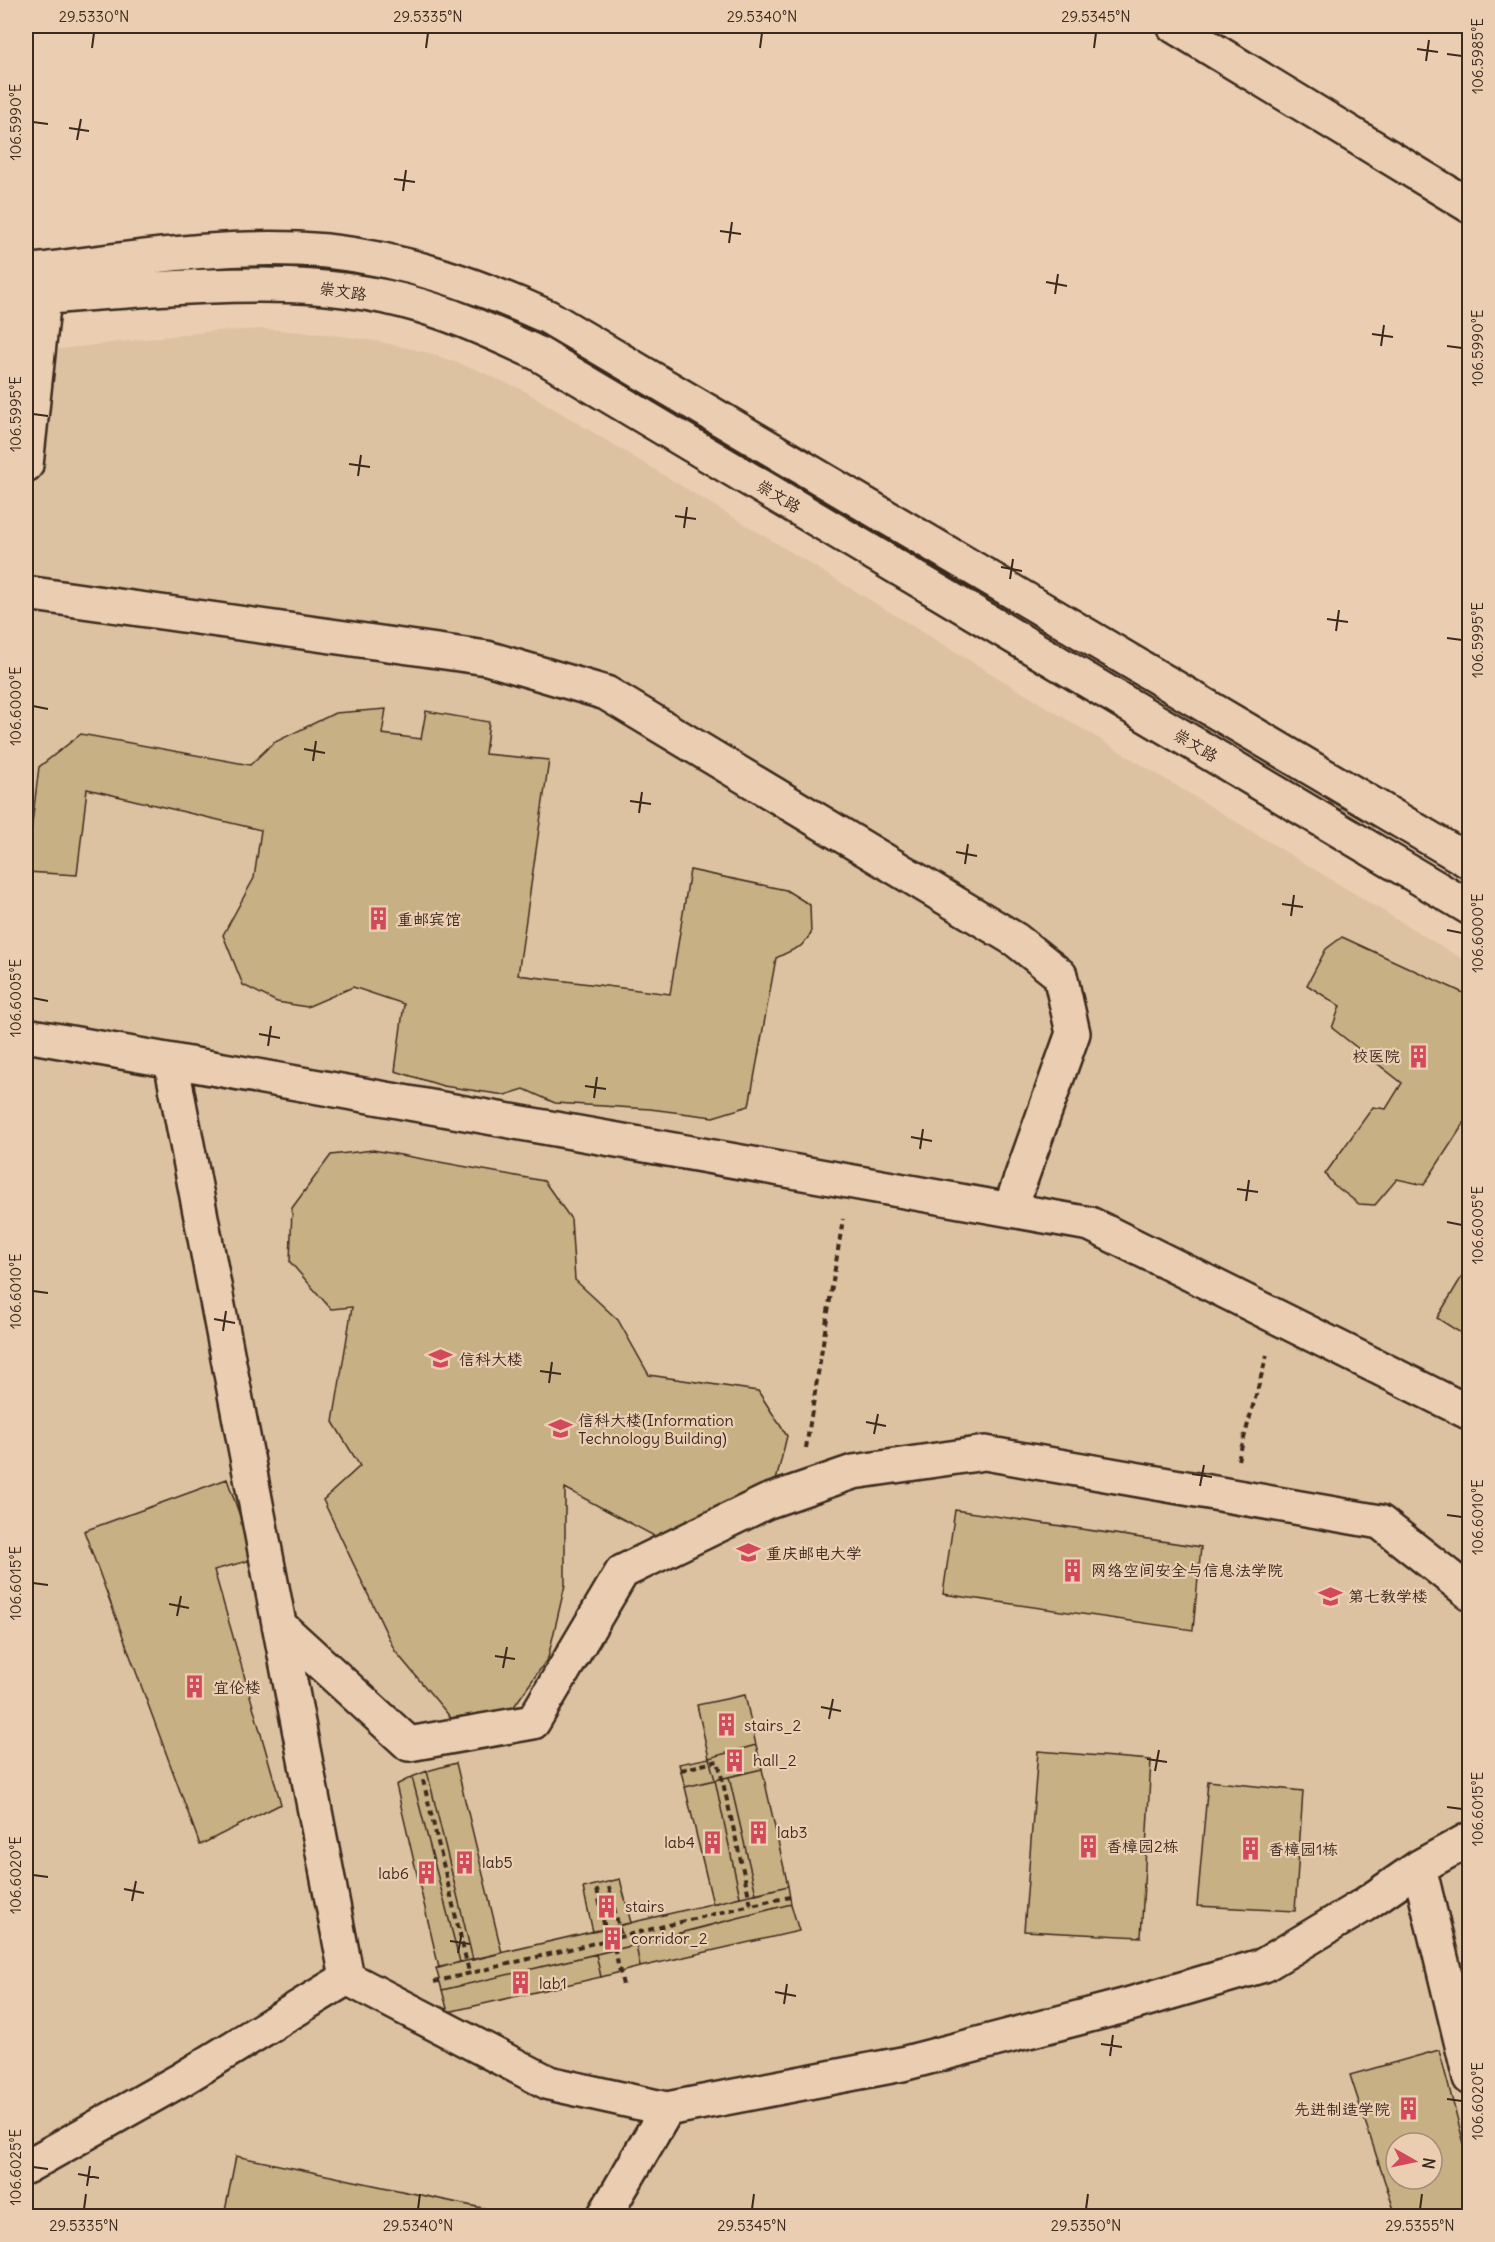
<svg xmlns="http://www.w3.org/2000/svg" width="1495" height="2242" font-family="Delius,'LXGW WenKai TC',sans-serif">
	<rect width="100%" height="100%" fill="#ebceb2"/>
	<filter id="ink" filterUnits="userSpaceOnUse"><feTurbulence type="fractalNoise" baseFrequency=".0167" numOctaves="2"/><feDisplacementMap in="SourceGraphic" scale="12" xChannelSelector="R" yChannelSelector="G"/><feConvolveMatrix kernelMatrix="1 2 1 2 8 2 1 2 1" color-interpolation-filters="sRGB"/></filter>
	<g filter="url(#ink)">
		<path fill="#ddc2a1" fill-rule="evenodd" d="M266 329 326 334 377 341 429 353 475 369 525 391 1469 963V2216H26V353L213 331ZM1396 2143H1432V2179H1396Z"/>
		<path fill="#c7b084" stroke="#3b2a1e" stroke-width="1.5" fill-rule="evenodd" d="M386 709 382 734 421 739 426 711 489 722 485 754 549 760 518 975 670 994 690 870 786 890 810 905 811 934 801 946 776 958 749 1106 713 1117 650 1109 555 1103 524 1089 505 1095 443 1086 395 1071 404 1004 353 987 307 1007 277 1002 243 985 223 935 254 878 261 830 87 789 77 875 26 872 39 767 81 734 250 765 273 743 335 713Z
			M1342 937 1470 996V1114L1424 1185 1397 1179 1375 1205 1359 1204 1333 1184 1325 1174 1373 1107 1386 1109 1402 1083 1332 1028 1340 1006 1307 985 1326 949Z
			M373 1150 544 1181 571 1219 575 1280 618 1320 649 1375 758 1391 787 1436 775 1485 656 1537 565 1488V1585L548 1658 513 1708 451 1718 395 1651 323 1500 360 1466 333 1422 352 1307 331 1309 290 1262 292 1208 331 1155Z
			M1470 1263V1339L1437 1318Z
			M227 1479 255 1559 214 1570 281 1804 200 1845 84 1531Z
			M955 1510 1201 1547 1193 1630 943 1594Z
			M745 1695 756 1745 709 1758 697 1705Z
			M756 1745 762 1769 715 1780 709 1758Z
			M1038 1751 1151 1760 1141 1937 1024 1931Z
			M709 1758 715 1780 685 1787 679 1764Z
			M456 1763 502 1953 473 1960 427 1771Z
			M762 1769 788 1886 756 1894 729 1777Z
			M427 1771 473 1960 460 1962 412 1777Z
			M412 1777 460 1962 439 1968 396 1785Z
			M729 1777 756 1894 740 1897 715 1780Z
			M715 1780 740 1897 713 1904 685 1787Z
			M1208 1781 1303 1791 1295 1911 1197 1906Z
			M620 1879 631 1923 593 1932 583 1888Z
			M788 1886 791 1904 614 1950 442 1990 436 1968Z
			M791 1904 799 1931 640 1967 636 1945Z
			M636 1945 640 1967 601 1977 596 1954Z
			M596 1954 601 1977 448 2012 442 1990Z
			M1439 2050 1470 2166V2216H1396L1350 2075ZM1396 2143H1432V2179H1396Z
			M236 2156 520 2216H224Z"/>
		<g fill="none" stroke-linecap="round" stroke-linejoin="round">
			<defs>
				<path id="minor" d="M1174 26 1470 206
					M26 465 47 270
					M26 593 487 658 606 693 1016 940 1060 975 1073 1033 1010 1209
					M26 1035 1090 1224 1470 1413
					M171 1061 347 1978
					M279 1625 409 1744 533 1722 622 1572 766 1502 853 1472 985 1453 1380 1522 1470 1593
					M1419 1867 1470 2078
					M347 1978 549 2083 667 2109 902 2064 1120 2007 1264 1965 1364 1905 1419 1867 1470 1839
					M26 2167 182 2079 347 1978
					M604 2216 667 2109"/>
				<path id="major" d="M26 272C123 260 227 242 326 251 404 259 477 285 548 317L1470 862
					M26 300C63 295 101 293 139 290 238 283 341 278 437 311 471 322 504 338 537 353L1470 908"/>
			</defs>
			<use href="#minor" stroke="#3b2a1e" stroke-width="38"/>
			<use href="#major" stroke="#3b2a1e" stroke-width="38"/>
			<path stroke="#3b2a1e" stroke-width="4" stroke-dasharray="6 4.5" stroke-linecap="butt" d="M806 1448 843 1219
				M1238 1460 1267 1355
				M681 1770 718 1761 751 1905 790 1897
				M423 1780 469 1972
				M609 1887 621 1936
				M597 1889 607 1939
				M612 1938 623 1985
				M434 1982 751 1905"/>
			<use href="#minor" stroke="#ebceb2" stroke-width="33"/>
			<use href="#major" stroke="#ebceb2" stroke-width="33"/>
		</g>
	</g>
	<path fill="none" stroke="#3b2a1e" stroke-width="2" d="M92 48 94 33M426 48 428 33M760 48 762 33M1094 48 1096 33M1417 49 1438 52M1447 54 1462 56M1426 61 1429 40M33 122 48 124M69 128 89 131M77 140 81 119M394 179 415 182M403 191 406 170M720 231 741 234M729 243 732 222M1046 282 1067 286M1055 294 1058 274M1372 334 1393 337M1381 346 1384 325M1447 346 1462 348M33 414 48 416M349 464 370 467M358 476 361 455M675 516 696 519M684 528 687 507M1001 567 1022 571M1010 579 1013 559M1327 619 1348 622M1336 631 1339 610M1447 638 1462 640M33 706 48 709M304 749 325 753M313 761 316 741M630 801 651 804M639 813 642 792M956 852 977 856M965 864 968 844M1282 904 1303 907M1291 916 1294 895M1447 930 1462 933M33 998 48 1001M259 1034 280 1038M268 1046 271 1026M585 1086 606 1089M594 1098 597 1077M911 1137 932 1141M920 1149 923 1129M1237 1189 1258 1192M1246 1201 1249 1180M1447 1222 1462 1225M33 1291 48 1293M214 1319 235 1323M223 1331 226 1311M540 1371 561 1374M549 1383 552 1362M866 1422 886 1426M874 1434 878 1414M1192 1474 1212 1477M1200 1486 1204 1465M1447 1515 1462 1517M33 1583 48 1585M169 1604 189 1608M177 1616 181 1596M495 1656 515 1659M503 1668 507 1647M821 1707 841 1711M829 1719 833 1699M1147 1759 1167 1762M1155 1771 1159 1750M1447 1807 1462 1809M33 1875 48 1877M124 1889 144 1893M132 1901 136 1881M450 1941 470 1944M458 1953 462 1932M775 1992 796 1996M784 2004 787 1984M1101 2044 1122 2047M1110 2056 1113 2035M1447 2099 1462 2101M33 2167 48 2169M78 2174 99 2178M87 2186 90 2166M84 2209 86 2194M418 2209 420 2194M752 2209 754 2194M1086 2209 1088 2194M1420 2209 1422 2194"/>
	<defs>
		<symbol id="building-bare" viewBox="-9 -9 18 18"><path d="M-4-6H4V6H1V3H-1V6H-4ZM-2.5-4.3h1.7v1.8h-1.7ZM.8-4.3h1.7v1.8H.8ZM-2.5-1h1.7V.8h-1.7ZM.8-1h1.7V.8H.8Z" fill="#d1495b" stroke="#ebceb2" stroke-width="2.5" paint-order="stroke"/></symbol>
		<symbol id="school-bare" viewBox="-9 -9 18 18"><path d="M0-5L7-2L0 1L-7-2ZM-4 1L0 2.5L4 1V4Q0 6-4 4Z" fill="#d1495b" stroke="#ebceb2" stroke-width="2.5" paint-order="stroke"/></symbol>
		<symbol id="university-bare" viewBox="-9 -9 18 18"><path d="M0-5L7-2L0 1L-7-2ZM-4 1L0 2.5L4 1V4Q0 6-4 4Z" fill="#d1495b" stroke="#ebceb2" stroke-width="2.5" paint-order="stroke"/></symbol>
	</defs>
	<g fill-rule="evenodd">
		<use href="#building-bare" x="362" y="902" width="33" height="33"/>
		<use href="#building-bare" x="1402" y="1040" width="33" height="33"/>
		<use href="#school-bare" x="424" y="1342" width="33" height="33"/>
		<use href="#school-bare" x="544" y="1412" width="33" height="33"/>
		<use href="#university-bare" x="732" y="1536" width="33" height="33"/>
		<use href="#building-bare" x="1056" y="1554" width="33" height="33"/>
		<use href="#school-bare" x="1314" y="1580" width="33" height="33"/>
		<use href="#building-bare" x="178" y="1670" width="33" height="33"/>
		<use href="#building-bare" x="710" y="1708" width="33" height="33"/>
		<use href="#building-bare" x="718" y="1744" width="33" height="33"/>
		<use href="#building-bare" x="742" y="1816" width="33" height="33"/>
		<use href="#building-bare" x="696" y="1826" width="33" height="33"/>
		<use href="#building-bare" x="1072" y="1830" width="33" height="33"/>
		<use href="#building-bare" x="1234" y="1832" width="33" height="33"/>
		<use href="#building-bare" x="448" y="1846" width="33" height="33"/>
		<use href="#building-bare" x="410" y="1856" width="33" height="33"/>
		<use href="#building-bare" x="590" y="1890" width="33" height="33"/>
		<use href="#building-bare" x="596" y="1922" width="33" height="33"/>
		<use href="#building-bare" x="504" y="1966" width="33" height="33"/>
		<use href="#building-bare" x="1392" y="2092" width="33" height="33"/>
	</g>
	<g text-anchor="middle" stroke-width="4.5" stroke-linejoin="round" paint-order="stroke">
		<g font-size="16" fill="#3b2a1e" stroke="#ebceb2">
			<text transform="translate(343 291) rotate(8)" y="6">崇文路</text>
			<text transform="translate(779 496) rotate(31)" y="6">崇文路</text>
			<text transform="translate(1196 745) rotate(31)" y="6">崇文路</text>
		</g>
		<g font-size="16" fill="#3b2a1e" stroke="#ebceb2" text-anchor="start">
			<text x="397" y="925">重邮宾馆</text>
			<text x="1400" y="1062" text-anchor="end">校医院</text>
			<text x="459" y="1365">信科大楼</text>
			<text x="578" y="1426">信科大楼(Information<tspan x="578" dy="18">Technology Building)</tspan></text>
			<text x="766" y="1559">重庆邮电大学</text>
			<text x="1091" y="1576">网络空间安全与信息法学院</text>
			<text x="1348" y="1602">第七教学楼</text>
			<text x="213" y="1693">宜伦楼</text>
			<text x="744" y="1731">stairs_2</text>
			<text x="753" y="1766">hall_2</text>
			<text x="777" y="1838">lab3</text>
			<text x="695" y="1848" text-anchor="end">lab4</text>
			<text x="1106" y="1852">香樟园2栋</text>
			<text x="1268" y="1855">香樟园1栋</text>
			<text x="482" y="1868">lab5</text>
			<text x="409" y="1879" text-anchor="end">lab6</text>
			<text x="625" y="1912">stairs</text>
			<text x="631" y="1944">corridor_2</text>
			<text x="539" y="1989">lab1</text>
			<text x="1390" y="2115" text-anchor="end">先进制造学院</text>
		</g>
	</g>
	<rect width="1495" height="2242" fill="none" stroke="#ebceb2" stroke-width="66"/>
	<g transform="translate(1414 2161) rotate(99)"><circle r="28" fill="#ebceb2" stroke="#a58c77" stroke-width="1.5"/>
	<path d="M0-4.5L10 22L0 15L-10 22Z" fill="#d1495b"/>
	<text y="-9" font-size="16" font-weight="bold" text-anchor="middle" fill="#3b2a1e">N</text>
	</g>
	<rect x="33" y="33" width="1429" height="2176" fill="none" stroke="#3b2a1e" stroke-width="2"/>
	<g font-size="15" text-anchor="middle" fill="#3b2a1e">
		<text x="94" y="22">29.5330°N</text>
		<text x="428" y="22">29.5335°N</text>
		<text x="762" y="22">29.5340°N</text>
		<text x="1096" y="22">29.5345°N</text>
		<text transform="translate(1478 56) rotate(-90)" y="5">106.5985°E</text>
		<text transform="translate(16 122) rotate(-90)" y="5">106.5990°E</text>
		<text transform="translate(1478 348) rotate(-90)" y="5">106.5990°E</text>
		<text transform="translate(16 414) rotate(-90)" y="5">106.5995°E</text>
		<text transform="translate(1478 640) rotate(-90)" y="5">106.5995°E</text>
		<text transform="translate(16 706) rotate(-90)" y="5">106.6000°E</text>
		<text transform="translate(1478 933) rotate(-90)" y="5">106.6000°E</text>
		<text transform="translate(16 998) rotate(-90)" y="5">106.6005°E</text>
		<text transform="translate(1478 1225) rotate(-90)" y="5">106.6005°E</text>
		<text transform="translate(16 1291) rotate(-90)" y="5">106.6010°E</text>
		<text transform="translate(1478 1517) rotate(-90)" y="5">106.6010°E</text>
		<text transform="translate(16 1583) rotate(-90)" y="5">106.6015°E</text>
		<text transform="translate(1478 1809) rotate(-90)" y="5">106.6015°E</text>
		<text transform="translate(16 1875) rotate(-90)" y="5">106.6020°E</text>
		<text transform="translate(1478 2101) rotate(-90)" y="5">106.6020°E</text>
		<text transform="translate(16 2167) rotate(-90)" y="5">106.6025°E</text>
		<text x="84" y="2231">29.5335°N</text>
		<text x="418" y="2231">29.5340°N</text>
		<text x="752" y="2231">29.5345°N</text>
		<text x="1086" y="2231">29.5350°N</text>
		<text x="1420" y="2231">29.5355°N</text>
	</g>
</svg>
